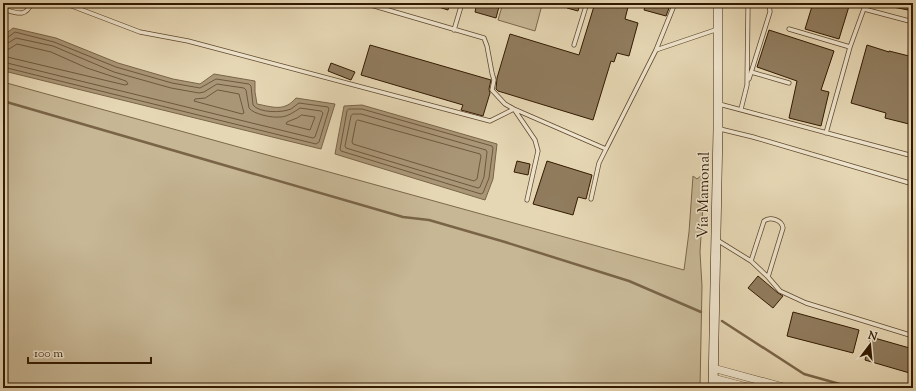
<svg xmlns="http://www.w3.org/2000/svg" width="916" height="391" font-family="'Sorts Mill Goudy',serif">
	<rect width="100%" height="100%" fill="#e6d7b4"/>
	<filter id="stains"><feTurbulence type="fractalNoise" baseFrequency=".005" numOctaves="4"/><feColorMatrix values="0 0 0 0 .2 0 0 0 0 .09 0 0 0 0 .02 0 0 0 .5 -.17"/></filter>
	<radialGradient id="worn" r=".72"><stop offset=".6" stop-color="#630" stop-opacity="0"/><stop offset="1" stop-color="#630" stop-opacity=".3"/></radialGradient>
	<path fill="#c7b795" stroke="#7c684a" d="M503 3H534L542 5 535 31 498 20Z
		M3 82 684 270 689 232 693 176 697 179 702 175 704 189 700 252 702 286 700 388H3Z"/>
	<path fill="#a99677" stroke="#796447" d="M13 28 56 38 118 63 173 79 200 84 214 74 255 81V92L257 104C273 107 284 112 296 98L335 104 321 149 4 71 3 70V36Z
		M362 105 497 144 493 179 485 200 335 154 344 106Z"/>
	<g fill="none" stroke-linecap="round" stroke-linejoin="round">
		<path stroke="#6e583c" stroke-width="1" d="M3 39 7 38 15 32 54 42 116 67 172 83 200 88 216 79 249 84 251 86 253 105C259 113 282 113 291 109 294 107 296 105 299 103L328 107 329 109 319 142 316 144 3 67
			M3 44 8 43 16 38 53 46 114 72 171 88 199 93 204 92 217 84 244 88 246 90 249 108C253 114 272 118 280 117 287 117 294 112 300 108L321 111 323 113 315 137 313 138 3 62
			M3 50 9 49 17 44 51 52 87 68 126 81 128 84 125 85 3 56
			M218 90 239 94 244 113 242 114 194 101 195 99 205 98Z
			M349 109H362L492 146 493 148 489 178 483 193 481 194 341 151 340 149 347 111Z
			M353 114H361L486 150 487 152 484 177 480 187 478 188 346 148 345 146 351 116Z
			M302 115 315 117 310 130 286 124 287 122 297 118Z
			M358 120 480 154 481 156 477 179 474 181 353 144 352 142 356 122Z"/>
		<path stroke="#796447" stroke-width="2.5" d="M3 101 403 217 429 220 505 242 629 281 701 312
			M722 321 804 374 854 388"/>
	</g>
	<path fill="#907c5e" stroke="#321900" d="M429 3H450L448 10 429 4Z
		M477 3H500L496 18 475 12Z
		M569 3H580L578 11 567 8Z
		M595 3H629L625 19 638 23 629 56 617 53 614 62 611 61 593 120 498 91 496 89 497 78 510 34 579 55Z
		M646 3H671L666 16 644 10Z
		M813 3H850L839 39 805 29Z
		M889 3H913V11L888 6Z
		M769 30 834 51 821 90 829 92 821 126 789 118 797 81 757 67Z
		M370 45 491 80 489 89 490 93 483 116 461 110 463 105 361 75Z
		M867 45 889 52V51L913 57V125L885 118 886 113 851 103Z
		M331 63 355 72 351 80 328 71Z
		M517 161 530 164 528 175 514 172Z
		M547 161 592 175 586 199 578 197 573 215 533 204Z
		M758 276 778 293 783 296 773 308 748 288Z
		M793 312 859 330 853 353 787 336Z
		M871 337 913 349V374L865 360Z"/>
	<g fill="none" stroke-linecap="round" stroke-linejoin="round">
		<defs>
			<path id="lane" d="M64 3 140 32 188 41 490 121 514 109 535 140 538 151 527 200
				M364 3 484 38 487 46 492 73 494 80 492 90 505 104 514 109 606 149 656 50 675 3
				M3 9C17 13 25 18 32 3
				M864 9 913 22
				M789 29 850 47
				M454 30 462 3
				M574 45 587 3
				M656 50 718 29
				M751 72 789 83
				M749 79 770 12 769 3
				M719 104 913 156
				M741 109 747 85 748 7 750 3
				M720 129 753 137 913 184
				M826 133 850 47 866 3
				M591 199 599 163 606 149
				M717 240 751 261 768 277 780 291 806 303 913 336
				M751 261 764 221C770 216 782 220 783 228L768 277"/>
			<path id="street" d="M713 368 787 388
				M713 378 751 388"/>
			<path id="secondary" d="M713 388 718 129V3"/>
		</defs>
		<use href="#lane" stroke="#5f482d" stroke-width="5"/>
		<use href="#street" stroke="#5f482d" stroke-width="8"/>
		<use href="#secondary" stroke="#321900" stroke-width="10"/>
		<use href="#lane" stroke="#efe5ce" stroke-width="3.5"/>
		<use href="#street" stroke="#efe5ce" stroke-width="7"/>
		<use href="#secondary" stroke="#efe5ce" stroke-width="9"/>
	</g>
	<g text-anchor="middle" stroke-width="3" stroke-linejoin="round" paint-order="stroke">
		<g font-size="15" fill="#321900" stroke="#efe5ce">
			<text transform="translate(703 195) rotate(-89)" y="5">Vía Mamonal</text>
		</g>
	</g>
	<rect width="916" height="391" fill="none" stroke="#e6d7b4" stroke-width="16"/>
	<rect x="4" y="4" width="908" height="383" fill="none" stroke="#321900" stroke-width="2"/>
	<rect x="8" y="8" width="900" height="375" fill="none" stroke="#321900"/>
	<g transform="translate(870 345) rotate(16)" stroke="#efe5ce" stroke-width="3" paint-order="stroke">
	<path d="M0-3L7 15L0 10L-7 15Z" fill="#321900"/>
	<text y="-6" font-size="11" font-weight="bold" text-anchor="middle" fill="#321900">N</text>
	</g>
	<path d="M28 357v6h123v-6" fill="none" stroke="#321900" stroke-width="2"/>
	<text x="34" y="357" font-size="12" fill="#321900" stroke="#efe5ce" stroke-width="3" paint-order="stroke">100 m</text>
	<rect width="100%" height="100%" filter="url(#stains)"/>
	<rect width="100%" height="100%" fill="url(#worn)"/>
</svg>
